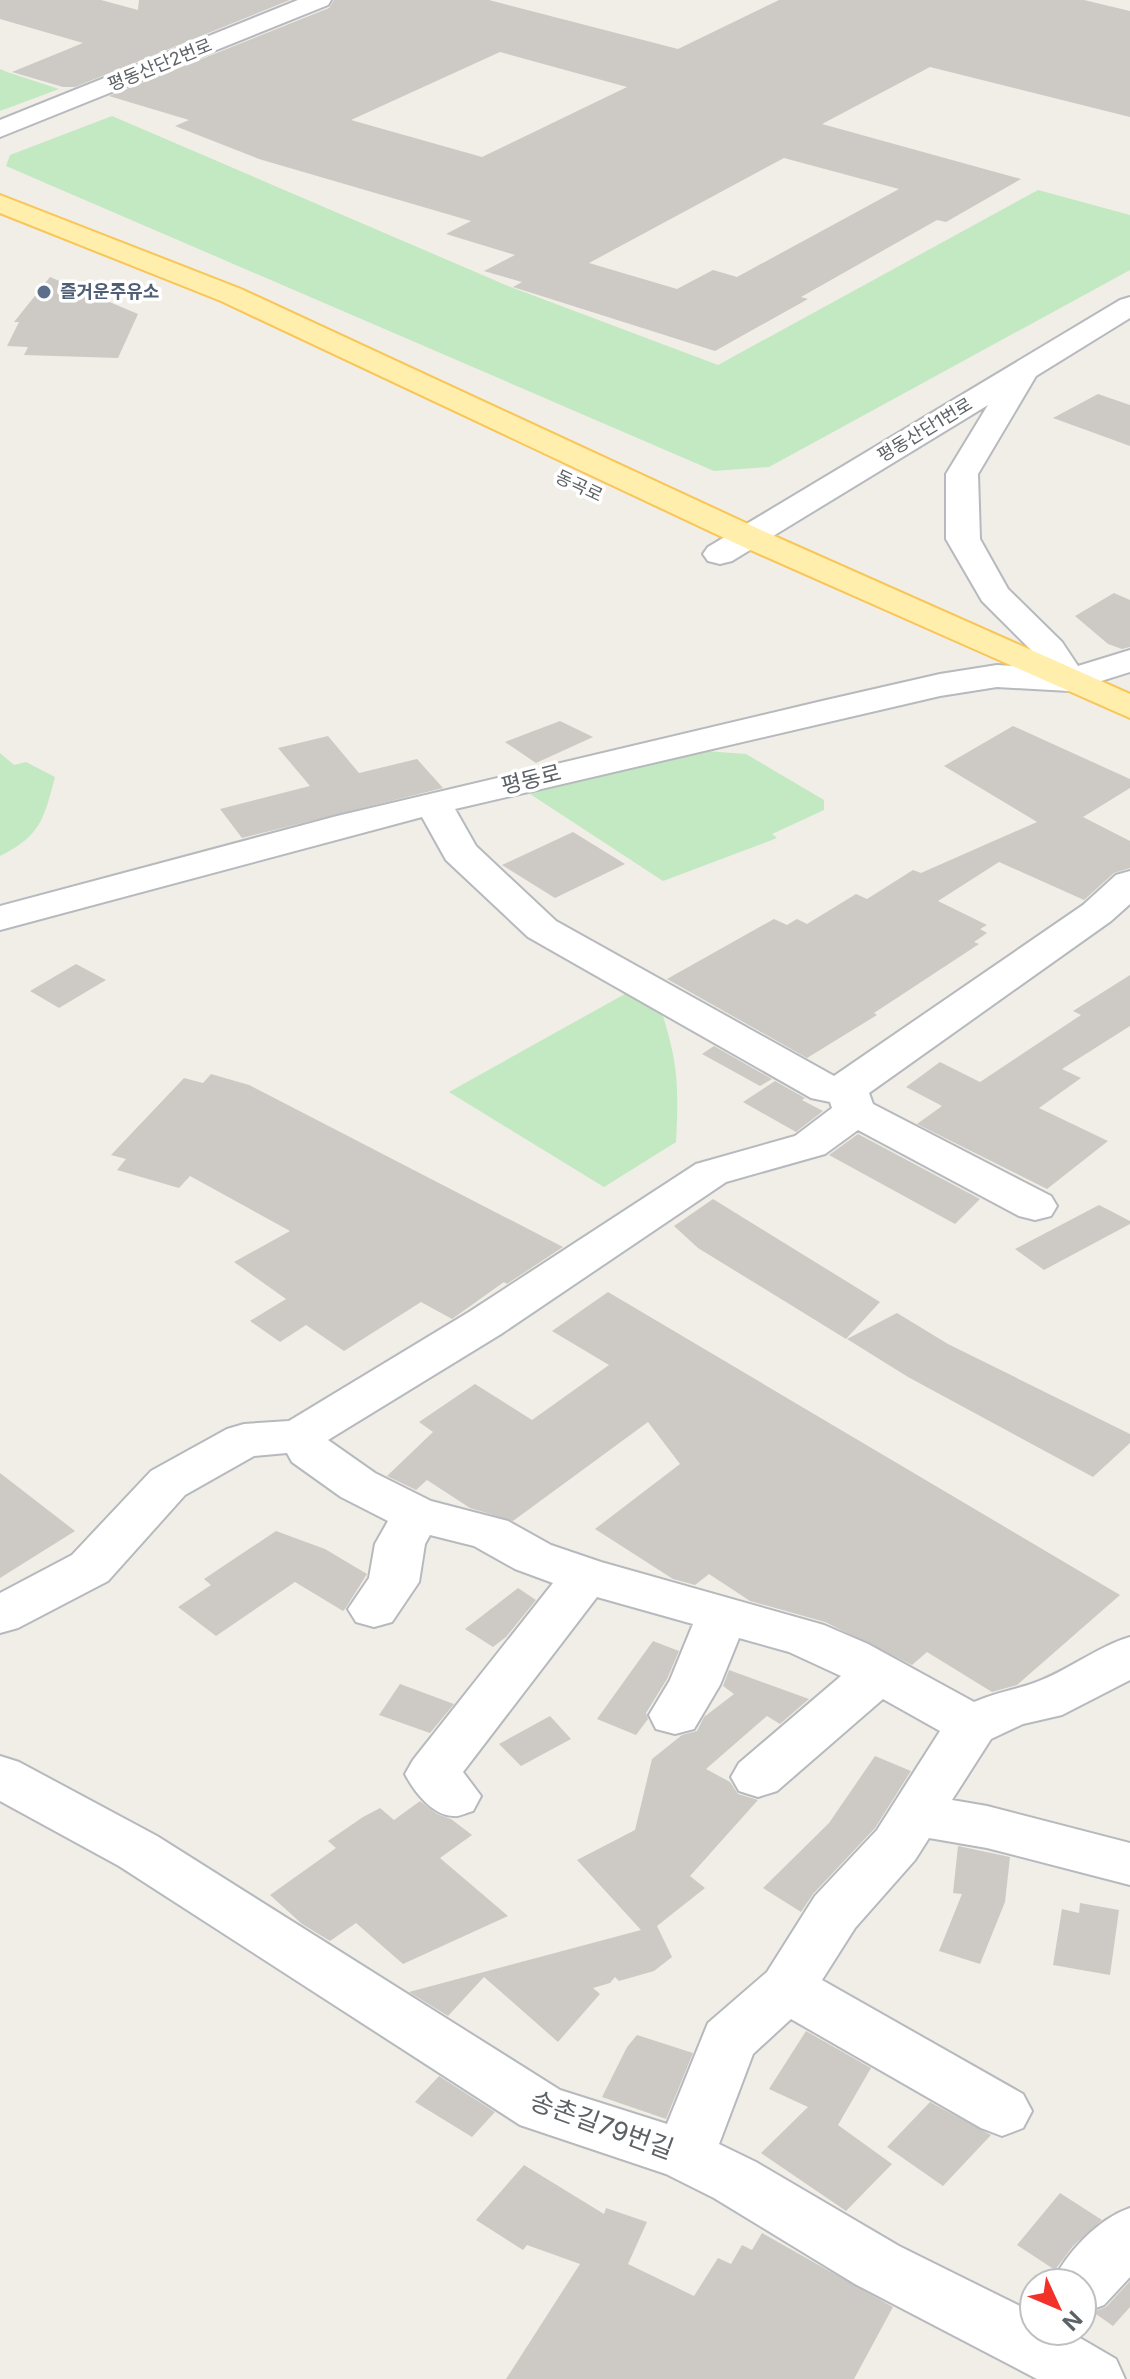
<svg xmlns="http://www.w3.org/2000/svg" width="1130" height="2379" font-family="Inter,'Noto Sans KR',sans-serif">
	<rect width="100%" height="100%" fill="#f0eee6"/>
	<path fill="#c2e9c1" d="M0 69 7 72 59 89 0 111Z
		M112 116 508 286 718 365 1038 190 1130 215V270L769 467 714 471 6 166 10 155Z
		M691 750 746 754 824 800V810L772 834 777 838 663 881 527 792Z
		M0 753 14 765 26 762 55 777C44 818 41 836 0 856Z
		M632 990 660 1007C678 1061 679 1085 676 1142L604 1187 449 1092Z"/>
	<path fill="#cdcac5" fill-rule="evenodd" d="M0 0H101L138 10 139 0H290L75 87H63L12 72 83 43 0 19Z
		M334 0H489L678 49 779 0H1084L1130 11V117L930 67 822 124 1021 179 946 222 937 220 801 297 808 299 715 351 513 287 522 282 484 271 515 255 446 234 471 221 259 159 175 126 189 120 109 96 329 8ZM500 52 627 87 482 157 351 120ZM784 158 899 189 737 277 713 270 677 289 589 263Z
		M50 277 138 314 118 358 24 355 28 347 7 346 19 322H14Z
		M1098 394 1130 405V446L1053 418Z
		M1114 593 1130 600V647L1122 649 1108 644 1075 616Z
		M560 721 593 737 536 763 505 742Z
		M1013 726 1130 779V788L1083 817 1130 841V868L1114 873 1084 900 999 862 938 901 987 925 980 929 987 933 974 942 979 944 874 1013 877 1015 807 1058 667 979 774 919 787 925 797 919 807 924 856 894 867 899 913 870 921 873 1037 822 944 766Z
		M328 736 359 773 417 759 443 788 242 838 220 809 310 786 278 748Z
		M573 832 625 864 555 898 502 865Z
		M76 964 106 980 59 1008 30 991Z
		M1130 975V1026L1062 1069 1081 1078 1039 1108 1108 1141 1047 1189 917 1124 942 1106 906 1087 940 1062 980 1082 1081 1015 1073 1011Z
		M714 1046 772 1079 760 1086 702 1054Z
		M211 1074 249 1085 563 1247 507 1284 504 1282 452 1319 421 1302 344 1351 306 1325 280 1342 250 1321 286 1299 234 1262 290 1231 190 1176 179 1188 117 1170 126 1159 111 1155 184 1078 203 1083Z
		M775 1081 805 1098 802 1100 823 1111 796 1132 743 1102Z
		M858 1134 980 1199 955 1224 829 1155Z
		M713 1199 880 1302 846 1339 698 1248 674 1226Z
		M1099 1205 1130 1221V1224L1044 1270 1015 1249Z
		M608 1292 1120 1595 1017 1685 992 1692 927 1652 912 1665 825 1622 750 1601 709 1574 695 1585 673 1579 595 1529 680 1464 648 1422 513 1521 470 1508 427 1480 416 1490 387 1476 433 1432 419 1422 475 1384 532 1420 609 1365 552 1331Z
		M897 1313 948 1344 1130 1434V1443L1093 1477 908 1377 847 1339Z
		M0 1473 75 1531 0 1578Z
		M276 1531 325 1549 367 1574 345 1609 343 1611 295 1582 216 1636 178 1607 211 1585 204 1579Z
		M518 1588 536 1600 506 1637 493 1647 465 1629Z
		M653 1641 679 1651 667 1679 646 1713 648 1719 636 1735 597 1719Z
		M729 1670 809 1699 780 1724 767 1716 706 1769 730 1782 738 1794 758 1800 690 1876 705 1888 657 1926 672 1957 654 1971 619 1981 615 1977 610 1983 593 1988 600 1994 558 2042 484 1977 448 2016 409 1992 641 1930 577 1860 635 1830 652 1759 682 1735 697 1731 704 1717 734 1694 723 1686Z
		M400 1684 454 1704 430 1733 379 1715Z
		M550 1716 571 1739 521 1766 499 1744Z
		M875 1756 911 1771 875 1828 813 1894 801 1912 763 1888 829 1823Z
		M420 1801 437 1814 451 1819 472 1835 440 1858 508 1916 403 1964 356 1923 330 1941 302 1924 270 1895 336 1848 328 1841 363 1817 380 1808 394 1820Z
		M958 1846 1010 1857 1005 1902 980 1964 939 1951 962 1894 953 1893Z
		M1080 1903 1119 1910 1110 1975 1053 1965 1062 1909 1079 1913Z
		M806 2031 871 2068 838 2125 892 2164 846 2211 761 2153 808 2107 769 2089Z
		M637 2035 693 2053 666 2119 602 2097 627 2047Z
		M439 2076 495 2112 472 2137 415 2102Z
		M930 2102 991 2135 943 2186 887 2147Z
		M524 2165 604 2214 606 2208 647 2222 628 2264 694 2296 718 2258 731 2264 742 2245 752 2250 762 2233 893 2307 854 2379H506L580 2264 527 2245 523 2250 476 2220Z
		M1060 2193 1102 2220 1073 2246 1055 2270 1017 2245Z
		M1130 2281V2307L1113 2326 1093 2312 1106 2307Z"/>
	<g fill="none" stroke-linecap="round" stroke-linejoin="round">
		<defs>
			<path id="minor" d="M298 0H331L328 5 0 137V120Z
				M1130 297V318L1036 376 978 474 980 539 1008 589 1062 642 1078 666 1130 650V672L1069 691 997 687 940 696 455 809 476 846 556 921 834 1076 1083 905 1116 875 1130 871V904L1111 921 869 1093 873 1104 1051 1196 1057 1206 1051 1216 1035 1220 1019 1216 858 1130 825 1154 726 1182 501 1334 328 1440 375 1473 431 1501 508 1521 551 1545 601 1562 824 1625 868 1644 974 1702C994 1693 1014 1690 1034 1683 1068 1671 1096 1647 1130 1637V1680L1062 1715 1023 1724 991 1739 952 1800 987 1806 1130 1843V1885L987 1848 929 1838 915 1860 855 1928 822 1980 1023 2094 1032 2111 1023 2128 1002 2136 981 2128 791 2019 753 2054 719 2144 756 2162 899 2246 1034 2313V2331H1068L1116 2359 1125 2379H1037L855 2284 714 2198 666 2174 520 2125 119 1866 0 1801V1756L19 1762 157 1836 560 2090 667 2124 708 2023 767 1972 815 1896 877 1830 940 1731 883 1699 777 1791 758 1797 739 1791 731 1777 739 1763 841 1676 789 1652 739 1638 720 1685 694 1729 675 1734 656 1729 649 1715 670 1680 693 1624 597 1597 463 1772 481 1796 473 1811C468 1812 459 1817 454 1816 432 1816 414 1791 405 1774L413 1760 553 1583 515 1569 474 1546 430 1535 425 1544 419 1582 392 1622 374 1627 356 1622 348 1609 369 1578 375 1544 388 1521 341 1497 292 1462 287 1453 254 1456 185 1495 108 1581 18 1628 0 1633V1593L72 1555 151 1471 227 1429 244 1424 289 1421 469 1312 696 1164 795 1136 832 1108 830 1102 811 1098 528 937 446 860 422 817 0 930V906L337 816 822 701 940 674 997 665 1044 668 1036 655 982 601 946 539V474L988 405 732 561 720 564 708 561 703 554 708 547 1120 300Z
				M1130 2208V2277L1104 2305 1082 2313V2283H1052C1067 2252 1098 2219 1130 2208Z"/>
			<path id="major" d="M0 195 241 289 761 530 1130 694V718L737 544 221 301 0 213Z"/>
		</defs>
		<use href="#minor" stroke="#b6b9bd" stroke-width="4"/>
		<use href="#major" stroke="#f9c556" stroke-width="4"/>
		<use href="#minor" fill="#fff" fill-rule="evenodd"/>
		<use href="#major" fill="#ffeeac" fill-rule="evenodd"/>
	</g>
	<circle fill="#5c6f8a" stroke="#fff" stroke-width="3" cx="44" cy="292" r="8"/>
	<g text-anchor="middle" stroke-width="7" stroke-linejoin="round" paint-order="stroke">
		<g font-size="18" fill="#5d6267" stroke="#fff">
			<text transform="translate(160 65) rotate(-22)" y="6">평동산단2번로</text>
			<text transform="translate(925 430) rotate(-31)" y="6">평동산단1번로</text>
			<text transform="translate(579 486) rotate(25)" y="6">동곡로</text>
		</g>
		<g font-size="18" font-weight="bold" fill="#4e5e75" stroke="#fff" text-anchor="start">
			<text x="60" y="298">즐거운주유소</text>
		</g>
		<g font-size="22" fill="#5d6267" stroke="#fff">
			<text transform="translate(531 779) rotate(-14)" y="8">평동로</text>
		</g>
		<g font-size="26" fill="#5d6267" stroke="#fff">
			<text transform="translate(602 2125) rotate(20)" y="9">송촌길79번길</text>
		</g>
	</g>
	<g transform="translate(1058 2307) rotate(134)"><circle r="38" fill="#ffffff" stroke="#bec0c2" stroke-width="2"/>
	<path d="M0-6L14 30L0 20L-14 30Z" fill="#f23229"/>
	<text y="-12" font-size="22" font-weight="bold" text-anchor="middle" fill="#5d6267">N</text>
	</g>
</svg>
